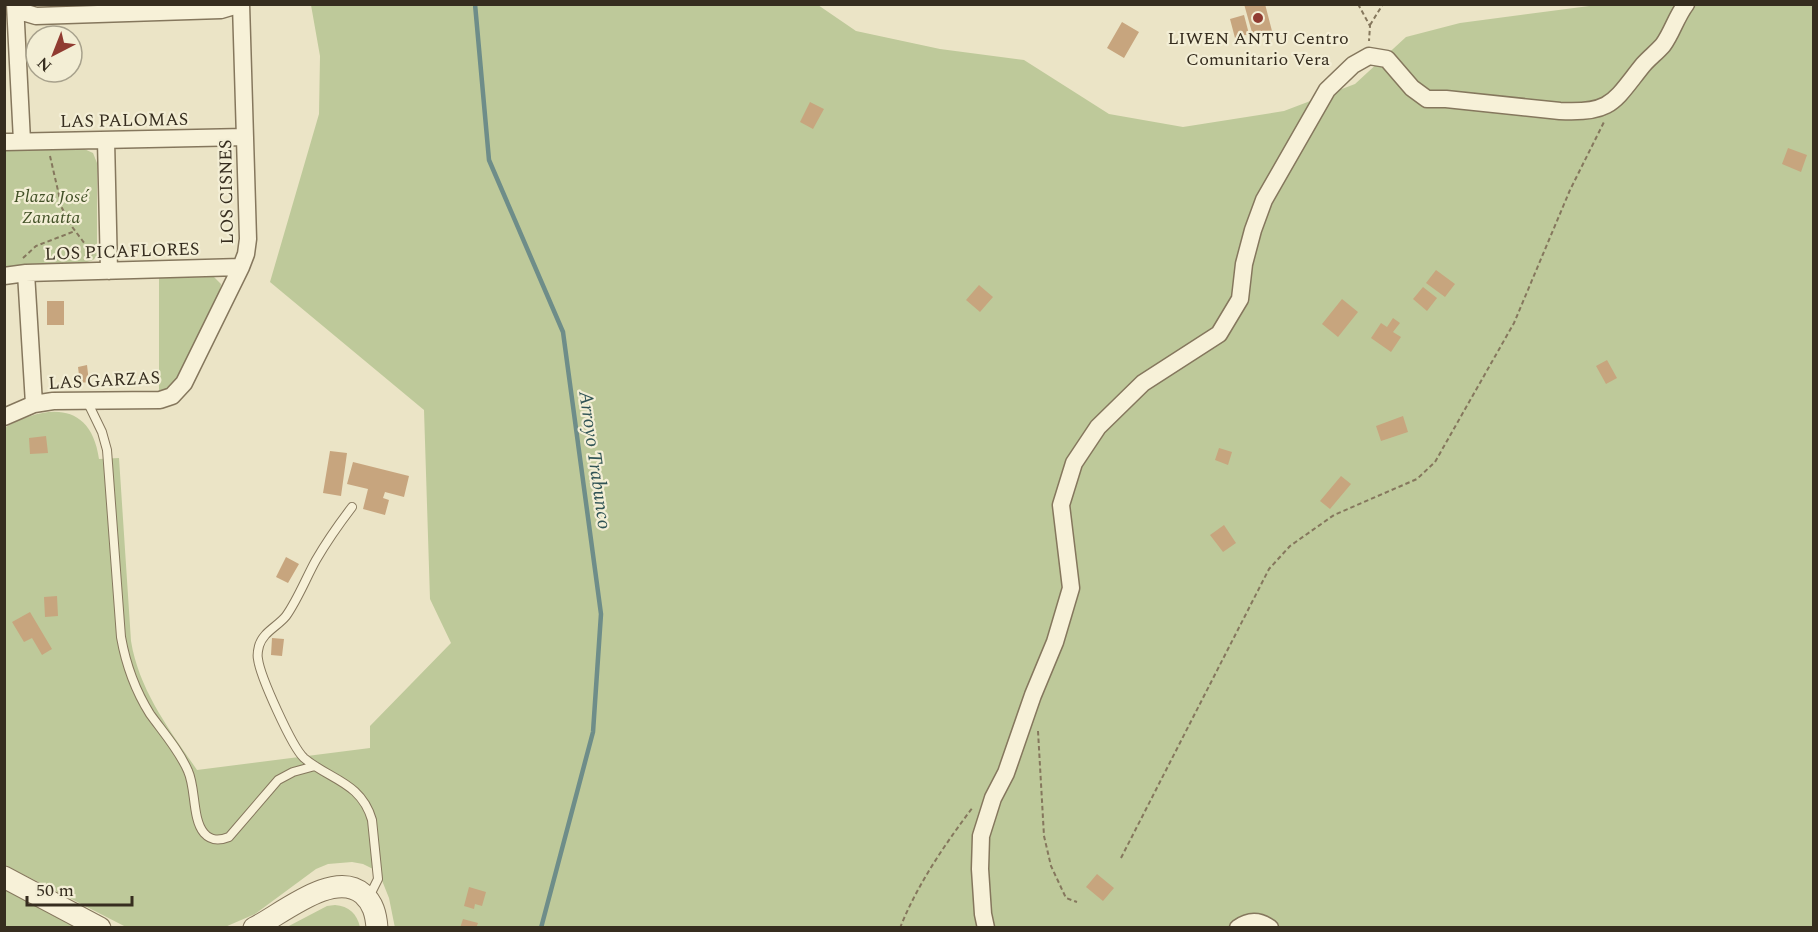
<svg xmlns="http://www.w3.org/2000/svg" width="1818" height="932" font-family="Spectral,serif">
	<rect width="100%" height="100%" fill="#ebe4c6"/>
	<path fill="#bec99a" d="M311 5H818L856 31 940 49 1024 60 1109 114 1183 127 1284 111 1355 84 1406 37 1460 23 1597 5H1813V927L395 928 389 898 381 878 373 869 363 864 352 862 328 864 316 869 255 914 225 927H126L5 865 4 428C46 404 91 401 99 459L119 458 131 641C139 690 169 729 197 770L370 748V726L451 643 430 599 424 410 270 282 319 114 320 56Z
		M82 148 93 153 97 163V256L93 260 87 262 18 266 5 268 4 150Z
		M214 277 221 284 220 291 176 379 167 389 159 392V278Z
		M5 890 73 926 75 927H5Z
		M335 905C349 906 357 914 360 927H287L327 906Z"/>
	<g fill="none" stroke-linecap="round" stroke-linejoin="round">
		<path stroke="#6e8d89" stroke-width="4.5" d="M475 4 489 160 563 332 601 614 593 732 541 928"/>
	</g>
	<path fill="#c7a57e" d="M1244 4H1265L1272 31 1253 36Z
		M1244 15 1249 34 1235 38 1230 19Z
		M1122 22 1139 32 1124 58 1107 48Z
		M810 102 824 109 813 129 800 122Z
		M1788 148 1807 155 1801 172 1782 164Z
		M1436 270 1455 284 1445 297 1426 283Z
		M979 285 993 297 980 312 966 300Z
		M1423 287 1437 298 1427 311 1413 299Z
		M1342 299 1358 312 1338 337 1322 324Z
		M47 301H64V325H47Z
		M1393 318 1400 323 1393 332 1401 337 1391 352 1371 338 1381 323 1387 327Z
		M1607 360 1617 378 1606 384 1596 366Z
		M87 365 89 382 80 383 78 367Z
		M1403 416 1408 432 1381 441 1376 426Z
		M46 436 48 453 30 454 29 438Z
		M1219 448 1232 452 1228 465 1215 460Z
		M330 451 347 453 341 496 323 493Z
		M353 462 409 476 404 497 385 492 383 498 389 500 385 515 363 509 368 489 347 484Z
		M1341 476 1351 484 1330 509 1320 501Z
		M1224 525 1236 543 1223 552 1210 535Z
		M286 557 299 564 288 583 276 577Z
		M57 596 58 616 45 617 44 597Z
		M30 612 52 649 42 655 32 638 24 642 12 622Z
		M272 638 284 639 282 656 271 655Z
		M1097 874 1114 888 1103 901 1086 887Z
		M469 887 486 892 482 906 475 904 474 909 464 906Z
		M463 919 478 923 476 928H460Z"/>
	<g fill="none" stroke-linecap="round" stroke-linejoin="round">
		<defs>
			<path id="service" d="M87 401 102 432 107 450 121 637C126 665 135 690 150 714 163 732 179 750 188 771 196 788 192 819 204 833 211 841 219 841 229 837L278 780 293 772 315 766
				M352 507C339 524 327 541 316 560 306 578 298 599 286 616 277 627 263 632 259 646 258 650 257 655 258 659 260 676 292 747 304 758 330 780 361 782 372 820L378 879 368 899"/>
			<path id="minor" d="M15 4 22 141
				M106 140 109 271
				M4 142 245 137
				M26 273 34 404
				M4 276 26 273 241 267
				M4 417 34 404 53 401 160 400 172 396 184 383 241 267 246 254 248 239 241 4 221 10 36 16 16 10
				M986 928 983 914 980 869 981 836 993 798 1006 773 1033 695 1055 642 1071 588 1061 505 1074 463 1098 427 1143 383 1219 334 1240 299 1244 264 1253 230 1264 200 1327 90 1353 65 1369 56 1387 59 1412 88 1427 99H1446L1560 111C1612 114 1614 101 1643 65 1649 58 1657 52 1663 45 1672 33 1676 17 1686 4
				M1238 928C1249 920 1259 920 1270 928"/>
			<path id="tertiary" d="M4 877 100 928
				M254 928C282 914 334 869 363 894 373 903 376 914 377 928"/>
		</defs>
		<use href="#service" stroke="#85775d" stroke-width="10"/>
		<use href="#minor" stroke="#85775d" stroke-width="19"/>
		<use href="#tertiary" stroke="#85775d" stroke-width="23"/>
		<path stroke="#85775d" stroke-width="2" stroke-dasharray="4.5 3" stroke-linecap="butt" d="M1358 4 1370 26 1369 41
			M1370 25 1383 4
			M50 156 62 208 70 224 94 256
			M23 258 36 246 75 231
			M1038 731 1044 836 1051 866 1066 898 1077 902
			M1121 858 1269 569 1290 546 1334 515 1417 479 1435 462 1514 323 1570 190 1604 122
			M900 928C917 885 945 844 973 807"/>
		<use href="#service" stroke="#f7f1d8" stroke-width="8"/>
		<use href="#minor" stroke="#f7f1d8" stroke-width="16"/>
		<use href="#tertiary" stroke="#f7f1d8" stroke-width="21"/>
	</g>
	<circle fill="#903b31" stroke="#f3eed5" stroke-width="2" cx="1258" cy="18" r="6"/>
	<g text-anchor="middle" stroke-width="4.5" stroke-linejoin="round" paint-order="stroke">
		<g font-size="18" fill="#362d1f" stroke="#f3eed5">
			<text x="1258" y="44">LIWEN ANTU Centro<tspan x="1258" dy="21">Comunitario Vera</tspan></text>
		</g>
		<g font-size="18" fill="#362d1f" stroke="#f3eed5">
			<text transform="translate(124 120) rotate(-1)" y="6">LAS PALOMAS</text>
			<text transform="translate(226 192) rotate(-91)" y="6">LOS CISNES</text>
			<text transform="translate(122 251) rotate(-2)" y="6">LOS PICAFLORES</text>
			<text transform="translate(104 380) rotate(-3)" y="6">LAS GARZAS</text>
		</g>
		<g font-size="18" font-style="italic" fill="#425127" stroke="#f3eed5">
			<text x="51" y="202">Plaza José<tspan x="51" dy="21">Zanatta</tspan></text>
		</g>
		<g font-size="20" font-style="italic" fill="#305355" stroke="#f3eed5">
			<text transform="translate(596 460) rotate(82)" y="7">Arroyo Trabunco</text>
		</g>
	</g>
	<rect width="1818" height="932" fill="none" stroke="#362d1f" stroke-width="12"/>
	<g transform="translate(54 54) rotate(222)"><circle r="28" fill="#f3eed5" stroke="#a7a18c" stroke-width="1.5"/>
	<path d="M0-4.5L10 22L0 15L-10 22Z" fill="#903b31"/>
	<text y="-9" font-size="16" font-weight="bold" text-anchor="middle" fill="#362d1f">N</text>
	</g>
	<path d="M27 896v9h105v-9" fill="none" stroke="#362d1f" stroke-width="3"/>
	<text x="36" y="896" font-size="18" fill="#362d1f" stroke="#f3eed5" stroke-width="4.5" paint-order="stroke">50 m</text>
</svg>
